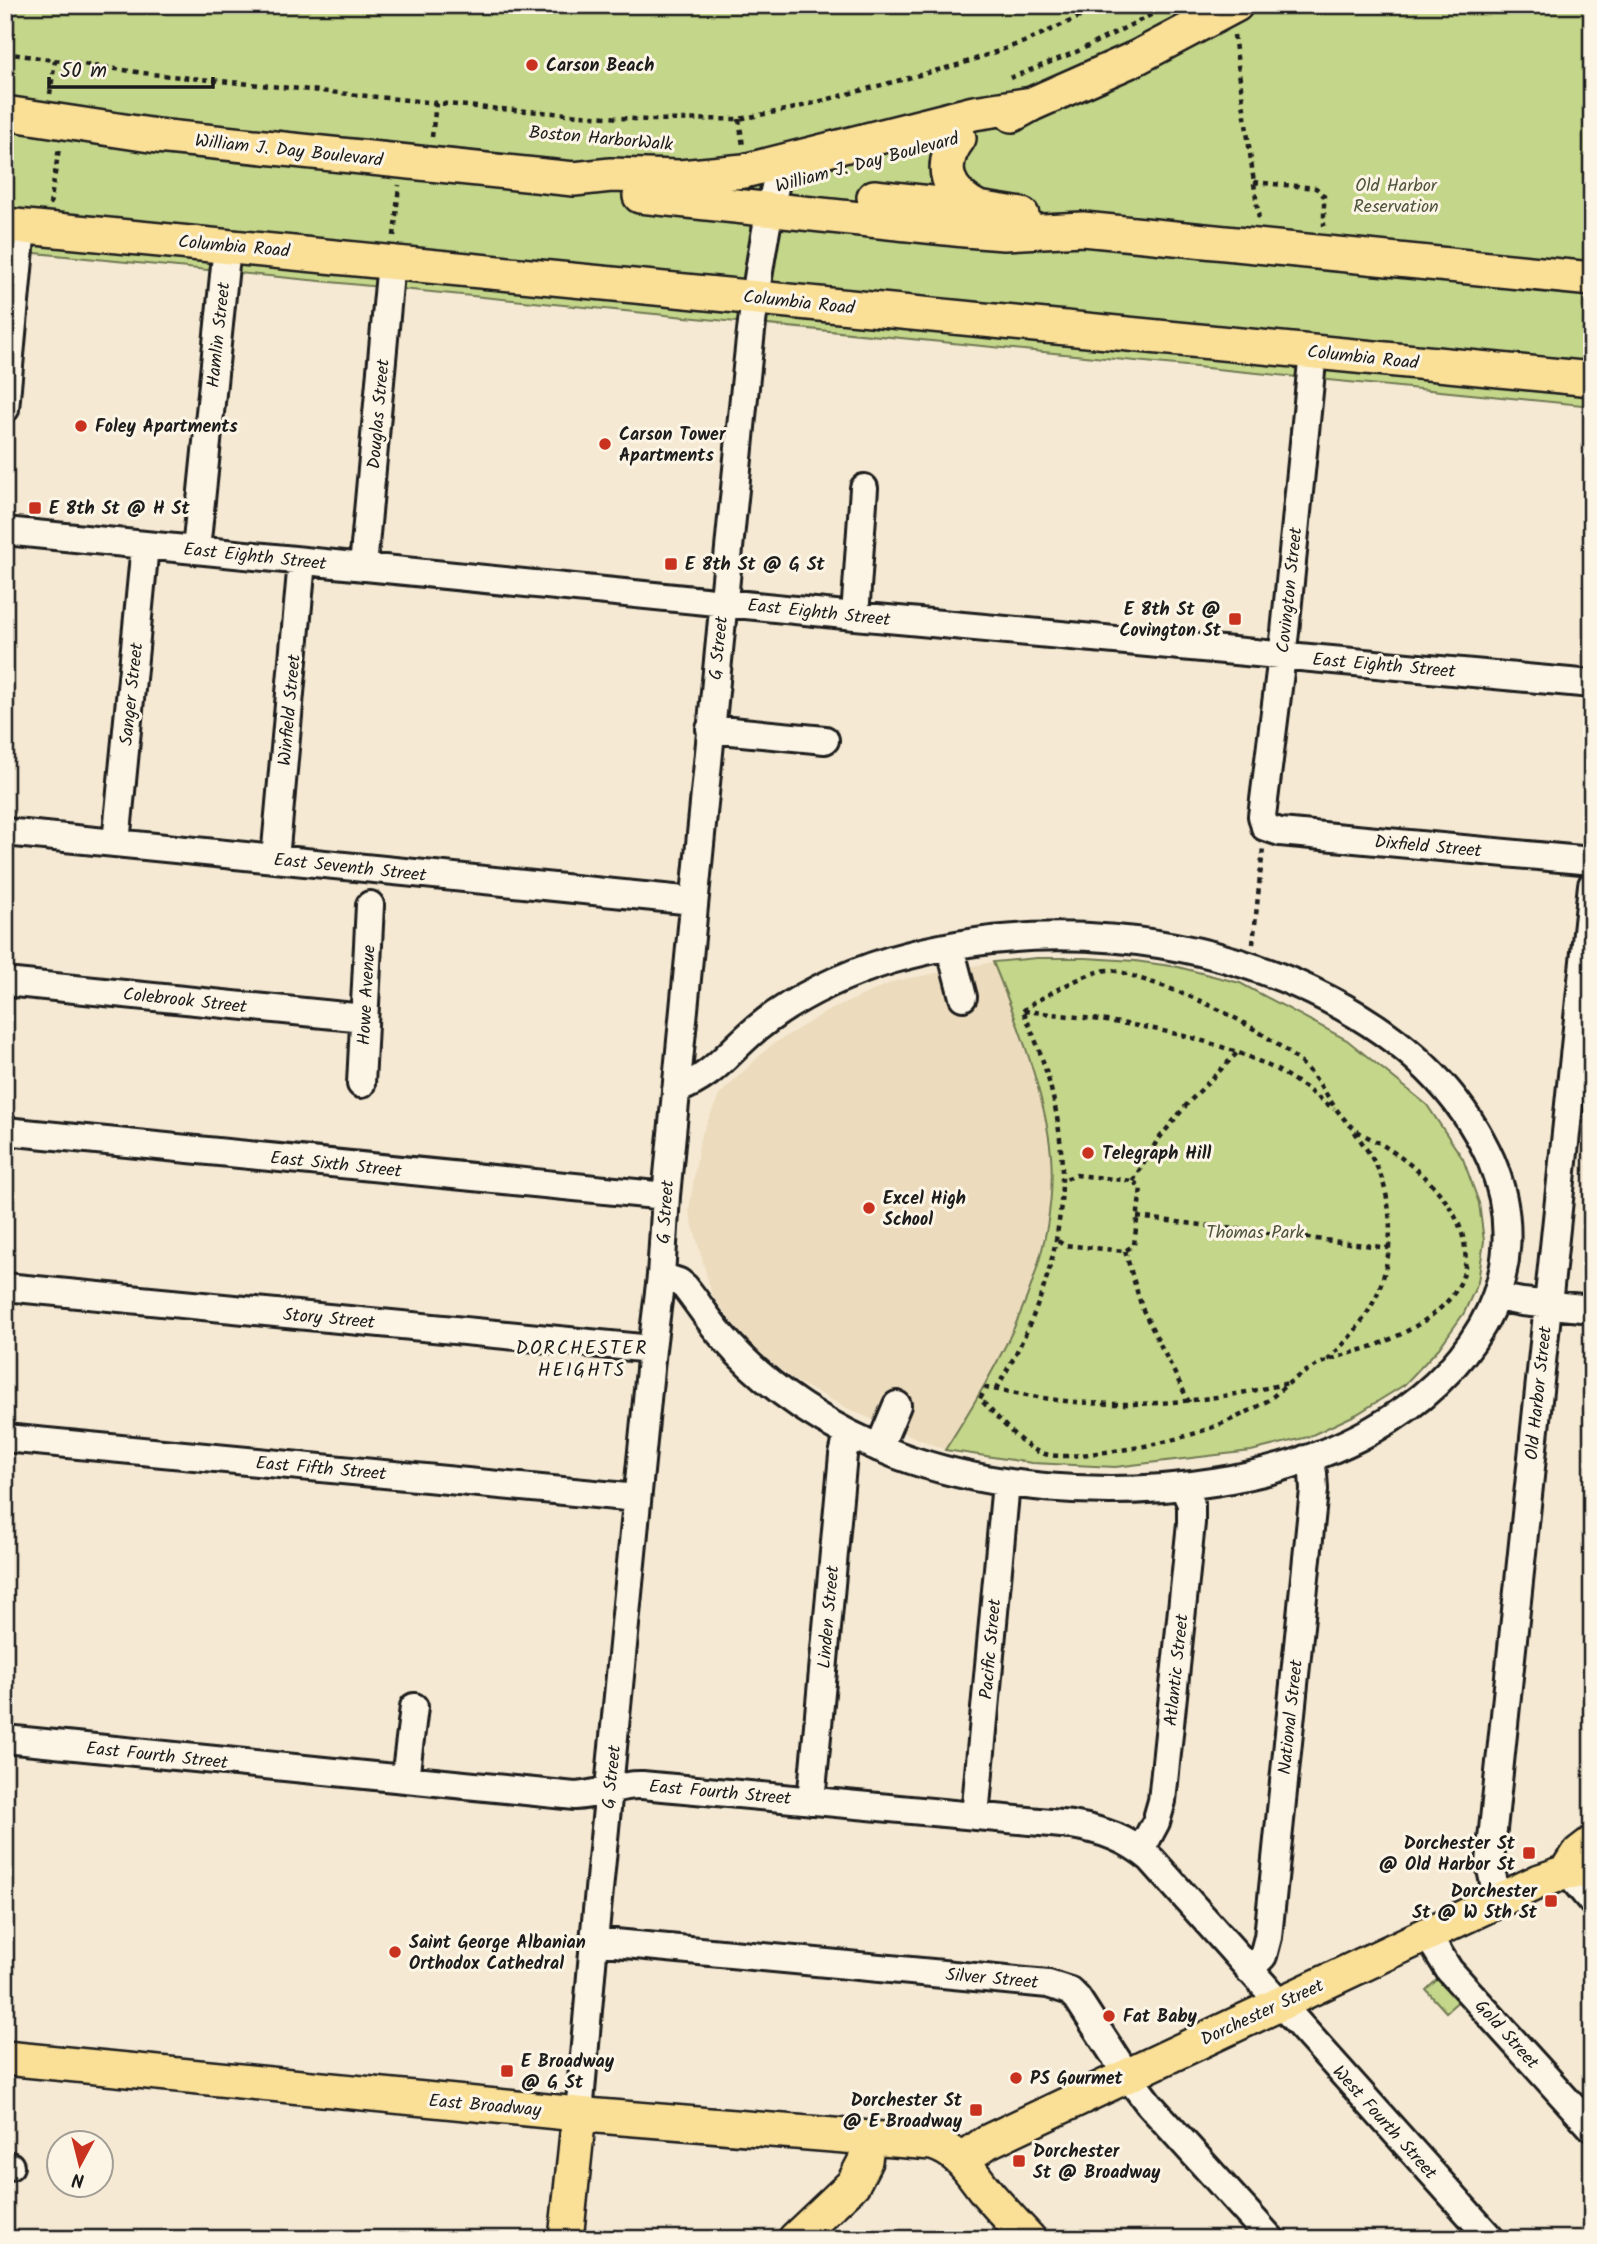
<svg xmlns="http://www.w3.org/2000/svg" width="1597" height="2244" font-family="Kalam,sans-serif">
	<rect width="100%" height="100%" fill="#f5e9d3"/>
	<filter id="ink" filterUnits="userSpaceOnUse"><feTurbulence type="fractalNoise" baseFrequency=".0143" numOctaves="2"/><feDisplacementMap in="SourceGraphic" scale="14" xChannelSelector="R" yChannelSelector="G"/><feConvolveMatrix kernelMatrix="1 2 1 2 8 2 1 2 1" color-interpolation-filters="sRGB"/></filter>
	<g filter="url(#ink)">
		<path fill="#ecdbbd" d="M993 962 1013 1013 1044 1108 1051 1155 1050 1206 1036 1269 1024 1304 990 1377 945 1450 857 1413 797 1382 750 1346 712 1295 689 1211 700 1138 720 1094 770 1046 826 1012 895 981Z"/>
		<path fill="#c4d68a" stroke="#707953" stroke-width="2" d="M5 5H1592V406L5 250Z
			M1037 958H1086L1135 961 1178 967 1240 983 1347 1040 1427 1105 1463 1159 1479 1203 1484 1241 1478 1282 1464 1313 1439 1348 1404 1385 1357 1414 1308 1437 1251 1451 1115 1467 1032 1463 945 1450C1000 1363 1059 1263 1051 1155 1046 1095 1016 1018 993 962Z
			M1440 1977 1461 1999 1446 2012 1426 1990Z"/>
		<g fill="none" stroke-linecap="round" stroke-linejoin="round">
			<defs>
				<path id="minor" d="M1313 352 1285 632 1262 816 1265 827 1280 832 1592 861
					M5 409 22 227
					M5 531 855 616 1592 684
					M196 550 227 246
					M363 567 391 262
					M855 616 864 488
					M710 729 825 740
					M5 832 694 901
					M116 843 145 545
					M275 859 302 561
					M950 947 963 997
					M5 982 364 1018
					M361 1084 370 905
					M5 1131 666 1196
					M661 1276 679 1282 685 1287C698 1303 709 1321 722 1336 768 1390 831 1430 897 1455 1071 1520 1379 1504 1482 1326 1512 1274 1514 1215 1491 1160 1458 1086 1398 1035 1328 999 1197 931 1032 919 891 960 843 975 795 997 756 1029 726 1054 714 1076 676 1090
					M5 1287 652 1349
					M1496 1297 1522 1302 1592 1309
					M5 1438 637 1498
					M879 1448 897 1405
					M5 1739 575 1796C598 1795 619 1784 642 1785L1072 1825C1102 1830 1128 1839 1151 1859L1491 2239
					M405 1779 414 1707
					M811 1801 843 1455 848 1434
					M975 1816 1006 1483
					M1141 1850 1156 1822 1162 1801 1191 1523V1504L1183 1486
					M1567 1872 1592 1902
					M1498 1901 1490 1865 1492 1839 1592 885
					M1428 1936 1449 1970 1592 2128
					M594 1941 1048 1984 1070 1991 1077 1998 1127 2075 1149 2104 1271 2239
					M1249 1970 1263 1956 1268 1937 1314 1490 1313 1473 1305 1459
					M579 2114 594 1941 652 1349 661 1276 666 1196C689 970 708 744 732 518 744 408 750 295 775 187
					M5 2165 10 2166"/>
				<path id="major" d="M5 113 157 136 574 179 611 175 680 177 744 171 974 113 1032 104
					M1012 115 1032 104 1136 58 1236 5
					M959 138C937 167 947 192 978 208
					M640 196 965 230 1004 233 1083 229 1592 279
					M874 197 978 208 1022 215
					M5 225 1592 379
					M1567 1872 1579 1853 1592 1843
					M5 2058 598 2116 932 2143C960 2151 971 2173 988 2194 1001 2209 1015 2224 1029 2239
					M962 2160 987 2142 1540 1881 1567 1872 1592 1869
					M566 2239 579 2114
					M795 2239 853 2184 865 2161 868 2140"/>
			</defs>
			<use href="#minor" stroke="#1c1c1c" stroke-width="32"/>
			<use href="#major" stroke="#1c1c1c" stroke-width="38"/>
			<path stroke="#1c1c1c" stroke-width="4.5" stroke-dasharray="5 5" stroke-linecap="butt" d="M1234 35 1259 220
				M5 53 151 74 487 108 647 120 739 119 791 109 961 64 1024 42 1106 5
				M1010 78 1076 52 1171 5
				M50 94 55 61
				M739 119 743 146
				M432 137 436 103
				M1254 182 1316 188 1324 196V226
				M50 205 59 148
				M394 236 399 185
				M1253 944 1263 848
				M1023 1011C1038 998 1092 969 1111 970 1120 971 1130 975 1138 978 1195 995 1256 1024 1301 1063 1322 1081 1331 1108 1351 1126 1359 1134 1371 1138 1381 1144 1422 1170 1471 1212 1465 1266 1461 1303 1415 1329 1384 1342 1366 1350 1347 1353 1329 1360 1316 1365 1300 1374 1289 1383 1281 1388 1275 1396 1267 1401 1216 1432 1156 1447 1097 1453 1081 1455 1061 1458 1045 1454 1024 1450 996 1415 980 1399L986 1388C1016 1392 1045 1400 1076 1402 1148 1408 1218 1400 1288 1383
				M1024 1011C1109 1020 1199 1030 1277 1070 1297 1081 1316 1096 1334 1109
				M1133 1181 1157 1141 1188 1103 1237 1053
				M1137 1217 1389 1248
				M1058 1241 1064 1245 1125 1251 1134 1245 1141 1188 1133 1181 1076 1175 1063 1180
				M1125 1251 1142 1308 1189 1402
				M1328 1360C1346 1342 1364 1322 1375 1299 1393 1261 1395 1210 1379 1171 1372 1156 1362 1143 1353 1129
				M996 1389C1071 1265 1085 1145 1023 1011"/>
			<use href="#minor" stroke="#fcf5e5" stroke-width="26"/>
			<use href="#major" stroke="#fadf96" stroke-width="33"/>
		</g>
	</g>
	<g fill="#c8321e" stroke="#fcf5e5" stroke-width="2.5">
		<circle cx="532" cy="65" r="7"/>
		<circle cx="81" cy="426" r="7"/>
		<circle cx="605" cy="444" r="7"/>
		<rect x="28" y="501" width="14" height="14" rx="3.5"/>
		<rect x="664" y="557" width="14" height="14" rx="3.5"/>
		<rect x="1228" y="612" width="14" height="14" rx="3.5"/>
		<circle cx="1088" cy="1153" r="7"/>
		<circle cx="869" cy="1208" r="7"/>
		<rect x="1522" y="1846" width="14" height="14" rx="3.5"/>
		<rect x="1544" y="1894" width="14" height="14" rx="3.5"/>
		<circle cx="395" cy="1952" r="7"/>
		<circle cx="1109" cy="2016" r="7"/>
		<rect x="500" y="2064" width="14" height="14" rx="3.5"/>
		<circle cx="1016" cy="2078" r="7"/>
		<rect x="969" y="2103" width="14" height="14" rx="3.5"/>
		<rect x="1012" y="2154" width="14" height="14" rx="3.5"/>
	</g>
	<g text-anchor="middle" stroke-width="6" stroke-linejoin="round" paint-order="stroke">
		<g font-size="18" font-weight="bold" fill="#1c1c1c" stroke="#fcf5e5" text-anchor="start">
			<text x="546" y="71">Carson Beach</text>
			<text x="95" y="432">Foley Apartments</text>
			<text x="619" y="440">Carson Tower<tspan x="619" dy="21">Apartments</tspan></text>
			<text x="49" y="514">E 8th St @ H St</text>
			<text x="685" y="570">E 8th St @ G St</text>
			<text x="1221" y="615" text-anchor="end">E 8th St @<tspan x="1221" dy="21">Covington St</tspan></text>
			<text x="1102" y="1159">Telegraph Hill</text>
			<text x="883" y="1204">Excel High<tspan x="883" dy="21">School</tspan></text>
			<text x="1515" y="1849" text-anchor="end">Dorchester St<tspan x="1515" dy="21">@ Old Harbor St</tspan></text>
			<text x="1537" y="1897" text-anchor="end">Dorchester<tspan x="1537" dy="21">St @ W 5th St</tspan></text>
			<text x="409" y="1948">Saint George Albanian<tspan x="409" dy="21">Orthodox Cathedral</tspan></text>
			<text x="1123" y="2022">Fat Baby</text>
			<text x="521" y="2067">E Broadway<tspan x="521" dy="21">@ G St</tspan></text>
			<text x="1030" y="2084">PS Gourmet</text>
			<text x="962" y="2106" text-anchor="end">Dorchester St<tspan x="962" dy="21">@ E Broadway</tspan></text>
			<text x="1033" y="2157">Dorchester<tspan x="1033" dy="21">St @ Broadway</tspan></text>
		</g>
		<g font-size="18" fill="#1c1c1c" stroke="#fcf5e5">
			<text transform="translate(601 138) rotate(5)" y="6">Boston HarborWalk</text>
			<text transform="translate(289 150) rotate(6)" y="6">William J. Day Boulevard</text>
			<text transform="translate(867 162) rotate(-15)" y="6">William J. Day Boulevard</text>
			<text transform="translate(234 246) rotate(5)" y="6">Columbia Road</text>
			<text transform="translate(799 302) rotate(6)" y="6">Columbia Road</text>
			<text transform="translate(218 335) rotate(-84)" y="6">Hamlin Street</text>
			<text transform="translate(1363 357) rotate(6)" y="6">Columbia Road</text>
			<text transform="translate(378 414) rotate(-85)" y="6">Douglas Street</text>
			<text transform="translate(255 556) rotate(6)" y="6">East Eighth Street</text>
			<text transform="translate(1289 590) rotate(-84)" y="6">Covington Street</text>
			<text transform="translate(819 612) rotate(6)" y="6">East Eighth Street</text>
			<text transform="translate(718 648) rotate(-84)" y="6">G Street</text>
			<text transform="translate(1384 665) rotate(5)" y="6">East Eighth Street</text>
			<text transform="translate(131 694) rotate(-84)" y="6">Sanger Street</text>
			<text transform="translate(289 710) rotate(-85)" y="6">Winfield Street</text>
			<text transform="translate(1428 846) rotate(5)" y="6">Dixfield Street</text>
			<text transform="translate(350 867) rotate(6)" y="6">East Seventh Street</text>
			<text transform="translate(366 995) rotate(-87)" y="6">Howe Avenue</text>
			<text transform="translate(185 1000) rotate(6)" y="6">Colebrook Street</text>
			<text transform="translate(336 1164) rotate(6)" y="6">East Sixth Street</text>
			<text transform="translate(665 1212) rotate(-86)" y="6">G Street</text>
			<text transform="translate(329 1318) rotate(5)" y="6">Story Street</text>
			<text transform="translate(1538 1393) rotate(-84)" y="6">Old Harbor Street</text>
			<text transform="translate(321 1468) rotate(5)" y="6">East Fifth Street</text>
			<text transform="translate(828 1617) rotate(-85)" y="6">Linden Street</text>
			<text transform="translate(990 1649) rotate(-85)" y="6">Pacific Street</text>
			<text transform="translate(1176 1670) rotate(-84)" y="6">Atlantic Street</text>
			<text transform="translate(1290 1717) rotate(-84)" y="6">National Street</text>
			<text transform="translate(157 1755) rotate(6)" y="6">East Fourth Street</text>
			<text transform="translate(611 1777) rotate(-84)" y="6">G Street</text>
			<text transform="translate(720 1792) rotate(5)" y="6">East Fourth Street</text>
			<text transform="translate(992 1978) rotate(5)" y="6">Silver Street</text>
			<text transform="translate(1262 2012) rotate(-25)" y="6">Dorchester Street</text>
			<text transform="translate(1507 2034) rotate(48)" y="6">Gold Street</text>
			<text transform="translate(485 2105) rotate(5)" y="6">East Broadway</text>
			<text transform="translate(1385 2122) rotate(48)" y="6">West Fourth Street</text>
		</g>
		<g font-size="18" fill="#4e543d" stroke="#fcf5e5">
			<text x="1396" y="191">Old Harbor<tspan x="1396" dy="21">Reservation</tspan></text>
			<text x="1255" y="1238">Thomas Park</text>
		</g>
		<g font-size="19" letter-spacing="2" fill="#1c1c1c" stroke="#fcf5e5">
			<text x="582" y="1354">DORCHESTER<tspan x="582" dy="22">HEIGHTS</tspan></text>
		</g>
	</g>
	<rect width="1597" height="2244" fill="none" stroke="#fcf5e5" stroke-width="28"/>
	<rect x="14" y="14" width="1569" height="2216" fill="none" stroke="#1c1c1c" stroke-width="2.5" filter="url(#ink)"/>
	<g transform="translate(80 2164) rotate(187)"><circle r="33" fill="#fcf5e5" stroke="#a29e95" stroke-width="2"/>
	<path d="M0-5L12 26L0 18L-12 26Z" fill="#c8321e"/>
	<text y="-10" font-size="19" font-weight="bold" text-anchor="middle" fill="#1c1c1c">N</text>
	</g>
	<path d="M49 77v10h164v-10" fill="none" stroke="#1c1c1c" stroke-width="3.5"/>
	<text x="60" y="77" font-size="21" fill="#1c1c1c" stroke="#fcf5e5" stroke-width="5" paint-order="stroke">50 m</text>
</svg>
